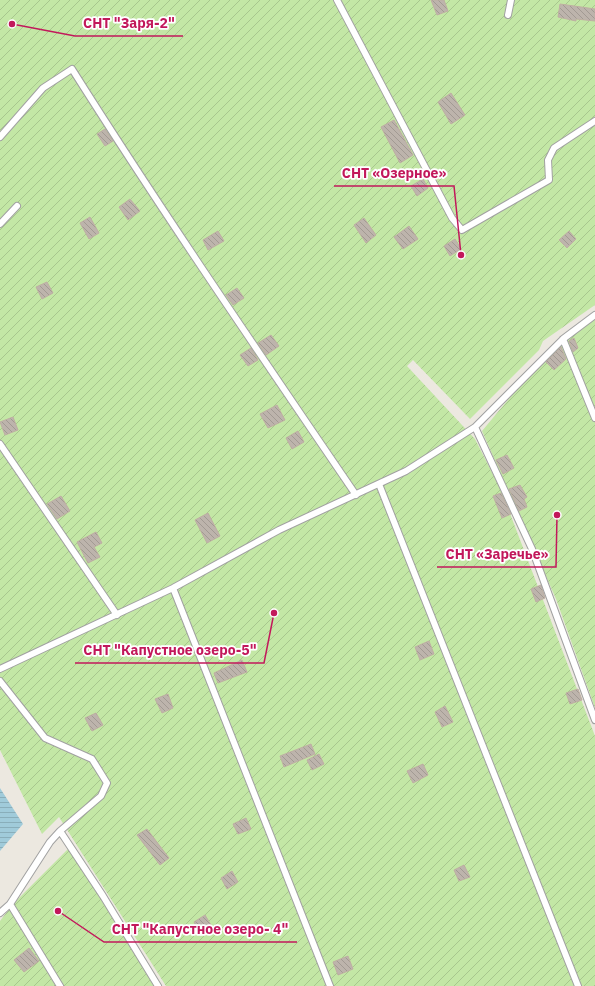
<svg xmlns="http://www.w3.org/2000/svg" width="595" height="986" font-family="'IBM Plex Sans',sans-serif">
	<defs>
		<pattern id="garden-furrows" width="10" height="10" patternUnits="userSpaceOnUse"><rect width="10" height="10" fill="#c3e7a5"/><path d="M-1 1l2-2M0 10L10 0M9 11l2-2" fill="none" stroke="#a7c68d"/></pattern>
		<pattern id="water-rules" width="6" height="5" patternUnits="userSpaceOnUse"><rect width="6" height="5" fill="#a0cbda"/><path d="M0 2.5h6" fill="none" stroke="#89aeba"/></pattern>
		<pattern id="building-back-hatch" width="6" height="6" patternUnits="userSpaceOnUse"><rect width="6" height="6" fill="#bdb4ac"/><path d="M-1 5l2 2M0 0l6 6M5-1l2 2" fill="none" stroke="#a29a93"/></pattern>
	</defs>
	<rect width="100%" height="100%" fill="#ece8e0"/>
	<path fill="url(#garden-furrows)" d="M0 0H595V305L543 341 539 350 470 419 413 360 407 366 475 439 501 490 595 736V986H166L59 817 42 834 0 750Z
		M595 316V708L556 599 482 431 534 369 567 338Z
		M69 848 155 986H0V921L14 903Z"/>
	<path fill="url(#water-rules)" d="M0 788 23 824 0 851Z"/>
	<path fill="url(#building-back-hatch)" stroke="#beafa2" d="M431 0H444L448 11 437 15Z
		M560 4 595 9V21L576 19V21L558 17Z
		M451 93 465 115 451 124 438 102Z
		M394 120 413 155 400 163 381 127Z
		M105 129 113 141 105 146 97 134Z
		M423 179 428 188 417 196 411 186Z
		M130 199 140 211 128 220 119 207Z
		M90 217 99 233 89 239 80 223Z
		M364 218 376 235 366 243 354 225Z
		M409 226 418 239 403 249 394 237Z
		M218 231 224 241 208 250 203 240Z
		M569 231 576 239 567 248 559 240Z
		M455 239 461 249 450 256 444 246Z
		M47 282 53 293 42 299 36 287Z
		M237 288 244 298 233 305 226 295Z
		M271 335 279 346 266 355 258 343Z
		M574 338 578 348 573 352 569 341Z
		M561 347 566 359 554 370 546 362Z
		M251 348 258 360 248 366 240 355Z
		M277 405 285 420 268 428 260 414Z
		M13 417 18 430 5 435 0 422Z
		M298 431 304 442 292 449 286 438Z
		M507 455 514 468 503 474 496 460Z
		M520 485 527 497 524 499 527 507 519 511 509 489Z
		M501 493 511 514 502 518 493 496Z
		M61 496 70 511 57 519 47 504Z
		M208 513 220 536 207 543 195 520Z
		M96 532 102 543 94 547 100 557 88 563 77 542Z
		M541 585 545 598 536 602 531 589Z
		M429 641 434 654 420 660 415 647Z
		M242 660 247 672 218 683 214 673Z
		M578 689 582 700 570 704 566 693Z
		M168 694 173 708 162 713 155 699Z
		M445 706 453 722 442 727 435 712Z
		M96 713 103 725 92 731 85 718Z
		M311 744 315 754 284 767 280 756Z
		M319 754 324 764 312 770 307 760Z
		M423 764 428 775 413 783 407 771Z
		M246 818 251 829 238 834 233 824Z
		M147 829 169 858 160 865 137 835Z
		M464 865 470 877 459 881 454 870Z
		M232 871 238 882 227 889 221 878Z
		M205 915 211 925 199 932 194 922Z
		M29 948 39 961 24 972 14 960Z
		M348 956 353 969 338 975 333 962Z"/>
	<g fill="none" stroke-linecap="round" stroke-linejoin="round">
		<defs>
			<path id="service" d="M337 0 452 218 462 230 549 180 548 160 554 148 595 121
				M508 15 511 0
				M0 137 43 88 72 69C163 213 260 354 356 495
				M0 224 17 206
				M563 339 595 418
				M475 427 532 549 595 720
				M0 444 117 615
				M379 484 578 986
				M173 588 330 986
				M0 669 173 588 279 530 406 471 475 427 563 339 595 315
				M0 681 45 738 92 759 107 783 101 796 60 831
				M10 904 50 842 60 831 103 896 158 986
				M0 913 10 904 60 986"/>
		</defs>
		<use href="#service" stroke="#a1a1a1" stroke-width="8"/>
		<use href="#service" stroke="#fff" stroke-width="6"/>
	</g>
	<path fill="none" stroke="#c2185b" stroke-width="1.5" d="M12 24L75 36H183M461 255L454 186H334M557 515L556 567H437M274 613L264 663H75M58 911L104 942H297"/>
	<g fill="#c2185b" stroke="#fff" stroke-width="1.5">
		<circle cx="12" cy="24" r="4"/>
		<circle cx="461" cy="255" r="4"/>
		<circle cx="557" cy="515" r="4"/>
		<circle cx="274" cy="613" r="4"/>
		<circle cx="58" cy="911" r="4"/>
	</g>
	<g font-size="14" text-anchor="middle" font-weight="bold" fill="#c2185b" stroke="#fff" stroke-width="3.5" stroke-linejoin="round" paint-order="stroke">
		<text x="129" y="28">СНТ "Заря-2"</text>
		<text x="394" y="178">СНТ «Озерное»</text>
		<text x="497" y="559">СНТ «Заречье»</text>
		<text x="170" y="655">СНТ "Капустное озеро-5"</text>
		<text x="200" y="934">СНТ "Капустное озеро- 4"</text>
	</g>
</svg>
